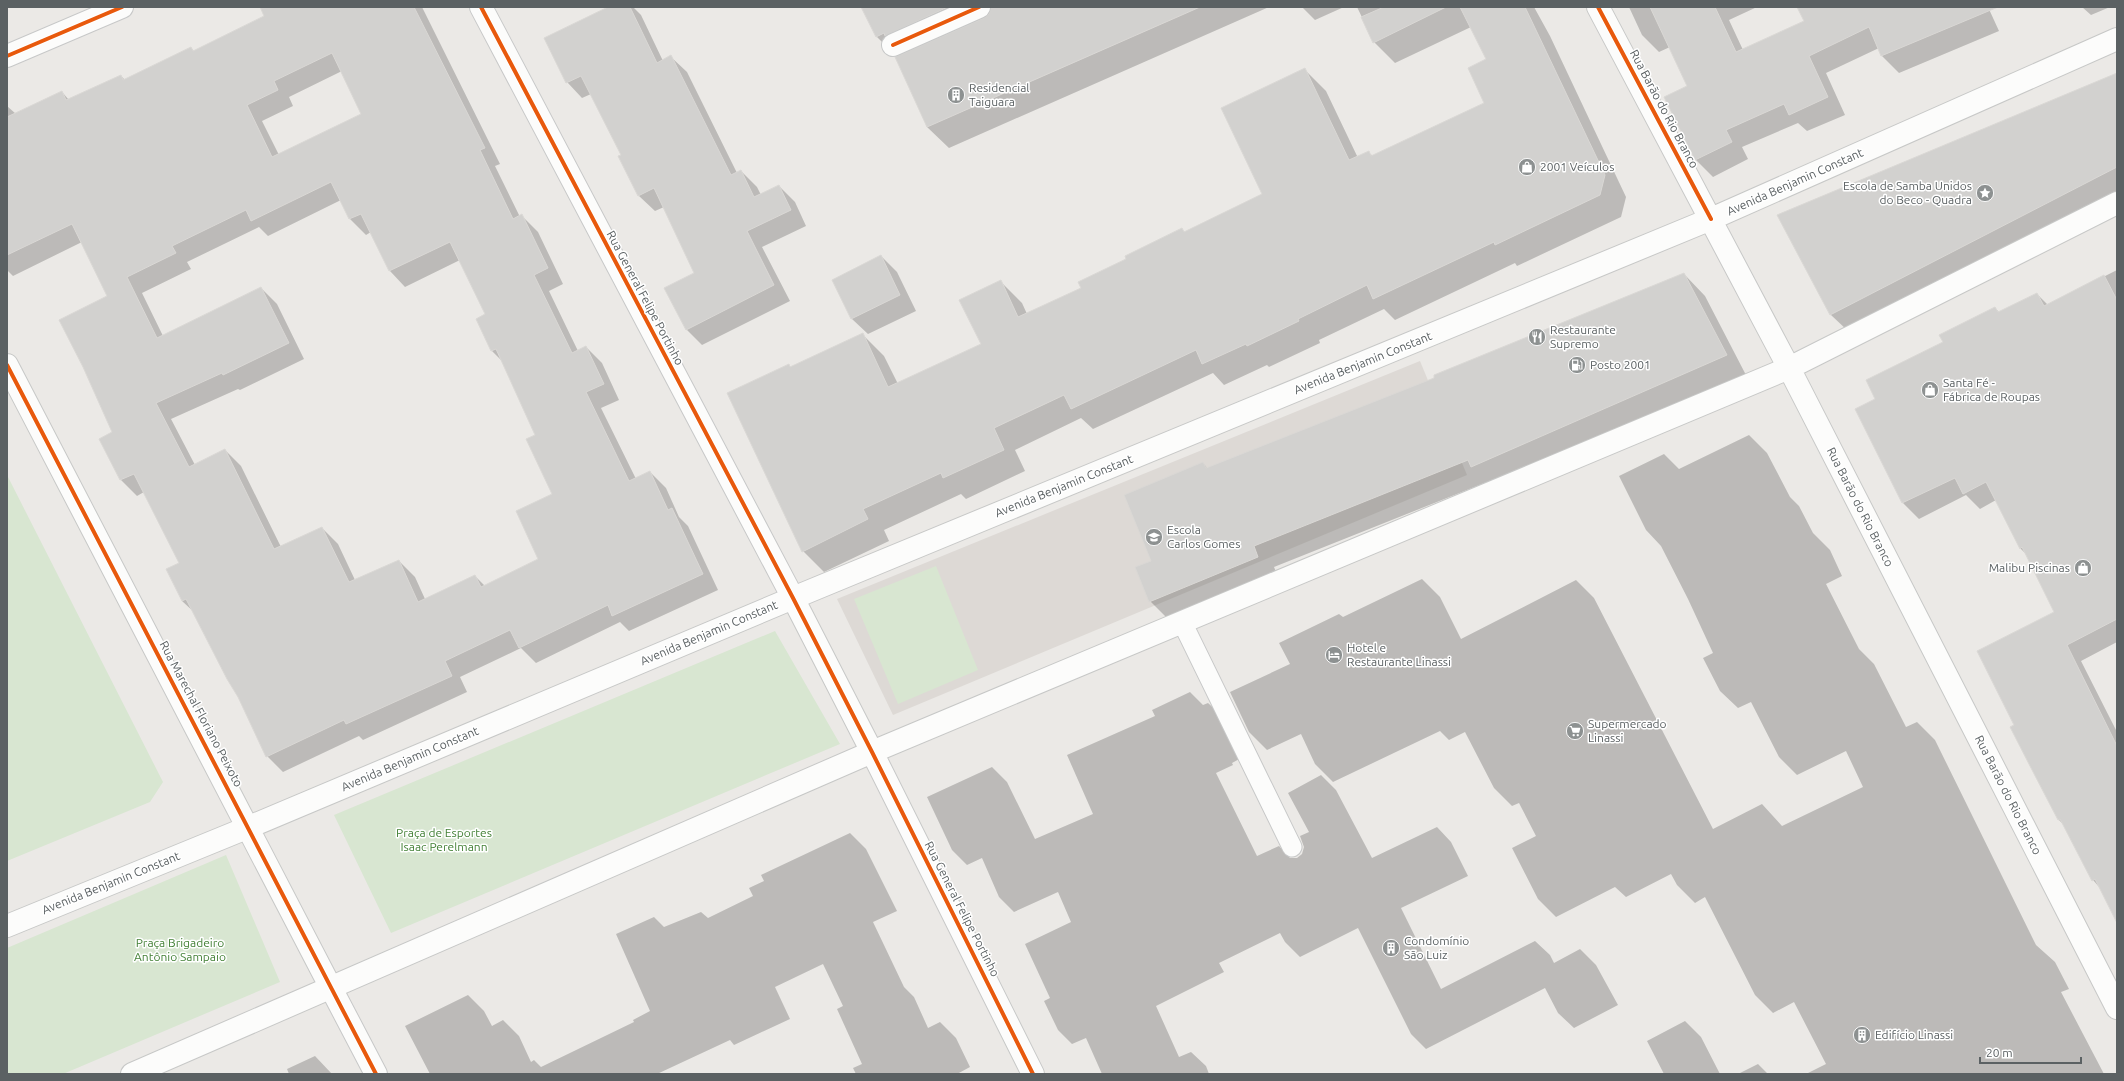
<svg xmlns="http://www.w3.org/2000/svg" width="2124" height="1081" font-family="Ubuntu,sans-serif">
	<rect width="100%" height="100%" fill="#ebe9e6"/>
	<path fill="#ddd9d5" d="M1420 361 1467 475 893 715 837 599Z"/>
	<path fill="#d8e6d1" d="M7 475 163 782 150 802 7 861Z
		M936 566 978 670 898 704 854 599Z
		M775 631 840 744 391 933 334 815Z
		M226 855 280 982 63 1074H7V948Z"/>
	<path fill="#0003" fill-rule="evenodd" d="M272 7H422L500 164 495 166 520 217 522 216 538 232 563 284 549 291 578 351 586 347 602 363 619 400 601 408 636 479 650 472 666 488 679 517 688 526 718 590 629 631 620 622 536 663 521 648 460 677 467 692 363 740 359 736 283 772 267 756 238 696 195 613 182 601 180 564 144 492 137 496 121 480 100 440 113 433 109 297 82 242 13 276 7 270V106L16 114 62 92 69 100 121 76 125 80 191 48 194 51 266 17ZM342 71 362 115 279 155 262 121 293 106 289 97ZM341 200 350 219 366 235 371 232 390 271 405 287 460 260 487 315 477 319 492 351 502 361 537 436 554 495 539 560 485 586 475 576 425 599 415 577 399 561 355 580 338 544 322 528 281 547 241 466 225 450 195 465 171 419 238 389 240 390 304 359 277 304 261 288 163 336 142 293 191 269 187 262 259 227 268 236Z
		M610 7H633L641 15 663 61 671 57 687 72 737 173 741 171 757 187 761 195 779 186 795 202 806 226 762 247 790 301 702 345 686 329 695 273 664 207 655 211 639 196 622 155 591 94 582 98 567 82Z
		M879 7H1269L949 148 927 127 897 57 877 37 866 14Z
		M1302 7H1344L1315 20Z
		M1357 7H1534L1550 36 1626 197 1621 217 1517 266 1515 263 1395 320 1384 309 1319 340 1320 343 1269 367 1267 365 1224 385 1213 373 1093 429 1081 418 1015 450 1025 471 966 499 961 494 884 530 889 541 824 572 803 551 789 365 791 368 863 335 884 356 898 384 983 345 1000 281 1022 303 1027 314 1082 289 1128 259 1182 230 1185 232 1263 194 1304 69 1326 91 1358 158 1369 153 1373 156 1486 103 1487 60 1471 27 1395 63 1374 42Z
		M1629 7H1757L1729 20 1743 50 1806 21 1799 7H1988L1999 31 1899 73 1882 56 1879 48 1826 73 1845 115 1807 131 1798 123 1742 147 1748 159 1713 177 1696 160 1665 98 1689 86 1670 47 1659 52 1642 35Z
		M2082 7H2110L2091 15Z
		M2117 74V192L1848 331 1831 315 1779 215Z
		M881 256 897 272 916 311 868 334 852 319 833 280Z
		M2117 270V642L2081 661 2117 732V921L2100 888 2093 880 2065 826 2058 819 2055 612 2027 555 2020 548 1996 500 1980 509 1966 495 1919 519 1903 503 1856 410 1876 400 1944 342 1995 308 2000 313 2037 294 2048 305Z
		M1684 274 1705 296 1747 377 1493 488 1487 482 1274 567 1279 579 1171 622 1150 601 1152 561 1203 463 1208 469 1436 378Z
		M1749 435 1767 453 1790 497 1799 506 1813 533 1830 550 1842 576 1826 584 1859 649 1874 664 1906 727 1917 722 1935 740 2036 945 2055 962 2069 989 2061 992 2104 1074H1806L1826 1064 1794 1002 1773 1013 1755 995 1705 897 1695 903 1677 885 1671 874 1626 897 1615 887 1556 917 1538 899 1512 848 1536 836 1519 803 1512 806 1494 788 1465 732 1449 740 1440 731 1333 782 1315 764 1301 734 1267 750 1249 732 1230 692 1290 664 1279 643 1339 614 1343 617 1422 579 1440 597 1461 639 1576 580 1594 598 1713 829 1762 804 1782 826 1863 787 1846 751 1797 775 1779 757 1751 702 1738 708 1720 691 1703 658 1713 653 1688 599 1661 546 1646 530 1619 476 1664 454 1679 469Z
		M1190 692 1203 705 1208 703 1223 717 1243 757 1232 763 1233 765 1216 773 1257 856 1279 846 1290 858H1297L1302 854 1304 847 1300 836 1309 832 1288 793 1321 775 1336 790 1372 858 1437 827 1451 842 1468 876 1401 908 1441 989 1535 941 1550 955 1554 963 1580 949 1596 965 1618 1005 1574 1028 1558 1013 1545 988 1426 1049 1411 1034 1358 928 1300 957 1285 942 1280 933 1219 963 1224 972 1156 1006 1179 1057 1191 1052 1206 1066 1209 1074H1102L1086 1038 1072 1044 1058 1030 1044 1001 1050 998 1025 944 1071 922 1058 892 1014 912 999 897 982 858 967 865 952 850 927 797 992 767 1007 782 1035 839 1093 814 1067 755 1155 716 1152 710Z
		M850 833 866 849 897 911 873 922 904 987 914 997 928 1028 940 1022 956 1038 970 1067 957 1074H856L853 1068 862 1064 837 1009 843 1006 823 964 775 987 790 1019 734 1045 730 1040 657 1074H430L405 1026 468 995 484 1011 492 1026 503 1020 519 1036 531 1062 534 1060 541 1067 634 1022 633 1020 650 1011 616 934 654 917 664 927 701 912 708 918 753 896 749 888 764 881 761 875Z
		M1685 1021 1701 1037 1720 1074H1664L1647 1041Z
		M315 1056 332 1074H289L287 1069Z
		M1758 1064 1768 1074H1738Z"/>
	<path fill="#d2d1cf" stroke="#dad8d5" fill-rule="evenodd" d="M260 7H414L485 148 480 150 513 219 522 214 548 268 534 275 572 353 586 346 604 384 586 392 629 481 650 471 668 510 672 508 703 574 612 616 608 605 519 648 510 630 445 661 452 676 346 724 344 720 266 757 238 697 227 679 186 599 182 601 166 569 179 563 134 474 120 480 99 439 112 432 83 367 59 320 107 296 72 224 7 255V117L62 91 66 100 121 75 123 80 191 47 193 51 264 16ZM332 53 361 114 272 157 247 105 278 90 274 81ZM331 182 349 219 361 214 389 271 450 242 485 314 476 319 491 351 496 349 535 435 526 439 552 494 516 511 538 559 481 587 475 575 418 602 399 560 349 582 322 527 274 549 225 449 189 467 156 403 222 373 223 375 289 343 261 287 157 338 127 277 176 253 172 246 246 210 251 221Z
		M608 7H630L657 63 671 55 731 175 741 170 754 197 779 185 791 210 747 231 774 285 686 330 664 288 694 273 654 188 638 196 618 156 621 155 581 76 566 83 544 38Z
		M861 7H948L885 36 884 33 876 37Z
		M991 7H1200L927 127 895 57 984 18 989 14Z
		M1384 7H1446L1373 43 1361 17Z
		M1460 7H1525L1605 175 1600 195 1495 245 1494 242 1373 299 1367 285 1298 319 1299 321 1247 346 1246 344 1202 364 1196 350 1071 409 1064 395 994 428 1004 450 943 478 941 473 863 509 868 519 802 552 727 393 789 364 790 367 863 333 888 387 981 344 959 300 1001 280 1018 317 1081 288 1078 282 1126 259 1125 256 1182 228 1184 232 1262 194 1221 108 1305 68 1349 160 1369 151 1371 156 1484 103 1468 68 1486 59Z
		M1650 7H1715L1736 52 1804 21 1797 7H1998L1881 56 1869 27 1809 56 1828 97 1789 115 1784 104 1726 130 1732 142 1695 160 1664 97 1687 86Z
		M2117 73V167L1830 315 1777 215Z
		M881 255 900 295 851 319 832 280Z
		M1684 273 1727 355 1471 467 1468 460 1254 546 1258 557 1149 602 1135 567 1151 561 1124 495 1203 462 1206 468 1434 378V375Z
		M2104 275 2117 300V619L2067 645 2117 746V923L2095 879 2092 881 2060 819 2058 820 2031 768 2010 727 2014 725 1977 651 2054 612 2022 547 2020 549 1986 482 1963 494 1955 478 1902 503 1855 409 1875 399 1866 380 1943 342 1939 335 1995 307 1998 312 2037 293 2044 306Z"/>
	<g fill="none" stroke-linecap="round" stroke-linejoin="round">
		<defs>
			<path id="lane" d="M1182 622 1292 847"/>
			<path id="street" d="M481 7 793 598
				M893 45 979 7
				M7 56 122 7
				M331 988 376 1074"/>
			<path id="secondary" d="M1598 7 1789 368 2117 1008
				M7 365 331 988
				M793 598 872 752 1033 1074
				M7 926 249 827 793 598 1711 219 2117 39
				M132 1074 872 752 1789 368 2117 203"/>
		</defs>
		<use href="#lane" stroke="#c7c8c8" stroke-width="21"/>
		<use href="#street" stroke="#c7c8c8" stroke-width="24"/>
		<use href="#secondary" stroke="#c7c8c7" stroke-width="24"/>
		<use href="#lane" stroke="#fcfcfb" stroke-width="19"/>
		<use href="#street" stroke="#fcfcfb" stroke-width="22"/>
		<use href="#secondary" stroke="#fcfcfb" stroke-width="22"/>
		<defs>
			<path id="cycleway" d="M481 7 793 598 872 752 1033 1074
				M1598 7 1711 219
				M893 45 979 7
				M7 56 122 7
				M7 365 376 1074"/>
		</defs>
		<use href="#cycleway" stroke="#fff" stroke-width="6"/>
		<use href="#cycleway" stroke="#e8590c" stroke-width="4"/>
	</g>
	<defs>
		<symbol id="building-disc" viewBox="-11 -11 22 22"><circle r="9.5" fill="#8d9191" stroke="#fff"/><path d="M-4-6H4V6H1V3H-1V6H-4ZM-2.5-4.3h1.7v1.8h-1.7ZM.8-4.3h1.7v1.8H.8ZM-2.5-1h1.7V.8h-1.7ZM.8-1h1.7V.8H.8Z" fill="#fff"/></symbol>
		<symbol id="shop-disc" viewBox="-11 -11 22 22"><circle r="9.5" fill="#8d9191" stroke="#fff"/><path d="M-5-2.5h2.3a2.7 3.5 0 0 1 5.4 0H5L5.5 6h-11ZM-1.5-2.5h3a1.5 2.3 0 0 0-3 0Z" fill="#fff"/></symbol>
		<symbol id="sight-disc" viewBox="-11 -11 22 22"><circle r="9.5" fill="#8d9191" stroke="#fff"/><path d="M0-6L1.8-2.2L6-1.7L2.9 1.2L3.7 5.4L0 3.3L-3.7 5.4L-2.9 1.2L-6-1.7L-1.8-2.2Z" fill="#fff"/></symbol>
		<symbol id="restaurant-disc" viewBox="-11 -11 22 22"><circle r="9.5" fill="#8d9191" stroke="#fff"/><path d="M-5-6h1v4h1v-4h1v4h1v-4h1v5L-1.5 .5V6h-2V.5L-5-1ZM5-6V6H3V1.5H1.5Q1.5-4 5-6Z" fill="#fff"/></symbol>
		<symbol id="fuel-disc" viewBox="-11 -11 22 22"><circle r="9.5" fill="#8d9191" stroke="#fff"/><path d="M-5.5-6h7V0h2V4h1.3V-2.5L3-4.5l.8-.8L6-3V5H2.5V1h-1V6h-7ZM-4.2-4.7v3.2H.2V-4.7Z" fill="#fff"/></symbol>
		<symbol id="school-disc" viewBox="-11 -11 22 22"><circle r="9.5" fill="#8d9191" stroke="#fff"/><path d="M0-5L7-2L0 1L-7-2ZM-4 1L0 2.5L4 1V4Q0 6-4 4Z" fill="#fff"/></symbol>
		<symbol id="hotel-disc" viewBox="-11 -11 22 22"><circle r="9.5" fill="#8d9191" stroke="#fff"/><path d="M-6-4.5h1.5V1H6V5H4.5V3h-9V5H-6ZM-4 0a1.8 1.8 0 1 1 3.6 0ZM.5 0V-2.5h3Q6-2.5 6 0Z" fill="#fff"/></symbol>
		<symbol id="supermarket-disc" viewBox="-11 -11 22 22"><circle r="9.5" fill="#8d9191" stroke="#fff"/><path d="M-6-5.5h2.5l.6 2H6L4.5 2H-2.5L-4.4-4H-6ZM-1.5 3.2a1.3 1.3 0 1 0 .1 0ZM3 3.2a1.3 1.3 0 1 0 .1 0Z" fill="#fff"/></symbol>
	</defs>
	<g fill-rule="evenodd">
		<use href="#building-disc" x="946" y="85" width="20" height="20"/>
		<use href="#shop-disc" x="1517" y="157" width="20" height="20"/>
		<use href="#sight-disc" x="1975" y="183" width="20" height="20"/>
		<use href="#restaurant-disc" x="1527" y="327" width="20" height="20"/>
		<use href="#fuel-disc" x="1567" y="355" width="20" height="20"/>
		<use href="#shop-disc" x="1920" y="380" width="20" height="20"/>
		<use href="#school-disc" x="1144" y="527" width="20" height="20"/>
		<use href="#shop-disc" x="2073" y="558" width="20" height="20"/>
		<use href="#hotel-disc" x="1324" y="645" width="20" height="20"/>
		<use href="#supermarket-disc" x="1565" y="721" width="20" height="20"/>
		<use href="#building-disc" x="1381" y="938" width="20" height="20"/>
		<use href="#building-disc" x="1852" y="1025" width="20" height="20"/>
	</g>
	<g text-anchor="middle" stroke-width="3" stroke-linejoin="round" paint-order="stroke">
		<g font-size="12" fill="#5b6163" stroke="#fff" text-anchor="start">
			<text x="969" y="92">Residencial<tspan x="969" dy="14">Taiguara</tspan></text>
			<text x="1540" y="171">2001 Veículos</text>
			<text x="1972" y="190" text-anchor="end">Escola de Samba Unidos<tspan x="1972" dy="14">do Beco - Quadra</tspan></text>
			<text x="1550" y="334">Restaurante<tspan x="1550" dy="14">Supremo</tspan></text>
			<text x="1590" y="369">Posto 2001</text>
			<text x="1943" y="387">Santa Fé -<tspan x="1943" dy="14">Fábrica de Roupas</tspan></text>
			<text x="1167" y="534">Escola<tspan x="1167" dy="14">Carlos Gomes</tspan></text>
			<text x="2070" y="572" text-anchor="end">Malibu Piscinas</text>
			<text x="1347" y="652">Hotel e<tspan x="1347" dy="14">Restaurante Linassi</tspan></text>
			<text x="1588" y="728">Supermercado<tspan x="1588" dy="14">Linassi</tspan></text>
			<text x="1404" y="945">Condomínio<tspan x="1404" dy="14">São Luiz</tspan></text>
			<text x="1875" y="1039">Edifício Linassi</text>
		</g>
		<g font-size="12" fill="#5b6163" stroke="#fff">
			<text transform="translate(1664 109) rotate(62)" y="4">Rua Barão do Rio Branco</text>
			<text transform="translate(1795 182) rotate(-24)" y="4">Avenida Benjamin Constant</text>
			<text transform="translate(645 298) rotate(62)" y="4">Rua General Felipe Portinho</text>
			<text transform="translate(1363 363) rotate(-22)" y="4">Avenida Benjamin Constant</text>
			<text transform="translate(1064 486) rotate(-22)" y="4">Avenida Benjamin Constant</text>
			<text transform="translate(1860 507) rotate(63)" y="4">Rua Barão do Rio Branco</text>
			<text transform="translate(709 633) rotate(-23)" y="4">Avenida Benjamin Constant</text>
			<text transform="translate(201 714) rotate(62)" y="4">Rua Marechal Floriano Peixoto</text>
			<text transform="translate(410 759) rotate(-23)" y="4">Avenida Benjamin Constant</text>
			<text transform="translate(2008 795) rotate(63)" y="4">Rua Barão do Rio Branco</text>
			<text transform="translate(111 883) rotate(-22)" y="4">Avenida Benjamin Constant</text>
			<text transform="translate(962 909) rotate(63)" y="4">Rua General Felipe Portinho</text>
		</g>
		<g font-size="12" fill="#438036" stroke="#fff">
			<text x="444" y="837">Praça de Esportes<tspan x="444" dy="14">Isaac Perelmann</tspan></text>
			<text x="180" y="947">Praça Brigadeiro<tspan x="180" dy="14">Antônio Sampaio</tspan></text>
		</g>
	</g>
	<rect width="2124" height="1081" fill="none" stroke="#5b6163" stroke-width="16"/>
	<path d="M1980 1057v6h101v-6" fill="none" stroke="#5b6163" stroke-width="2"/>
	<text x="1986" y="1057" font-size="12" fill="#5b6163" stroke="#ffffff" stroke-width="3" paint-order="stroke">20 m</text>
</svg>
